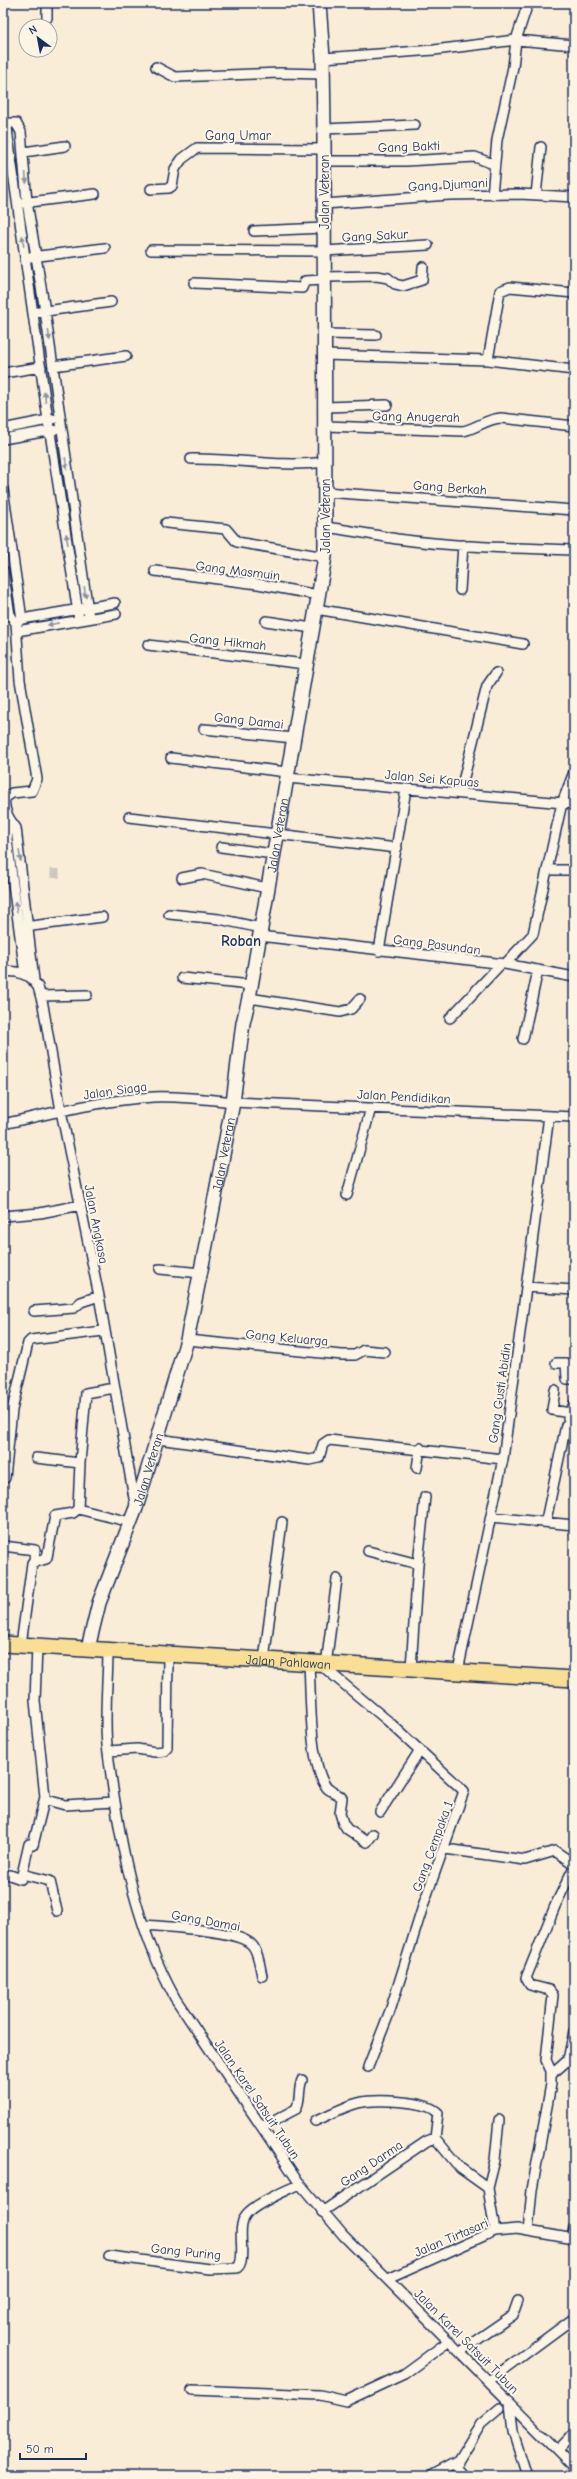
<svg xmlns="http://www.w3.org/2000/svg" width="577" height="2479" font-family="'Comic Neue',sans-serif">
	<rect width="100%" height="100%" fill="#f9edd7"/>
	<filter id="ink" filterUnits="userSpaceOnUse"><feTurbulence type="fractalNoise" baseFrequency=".025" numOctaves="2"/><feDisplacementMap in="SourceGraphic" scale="8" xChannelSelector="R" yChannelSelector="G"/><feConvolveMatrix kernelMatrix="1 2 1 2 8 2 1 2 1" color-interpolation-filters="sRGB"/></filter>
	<g filter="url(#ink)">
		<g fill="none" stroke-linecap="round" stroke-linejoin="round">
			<path stroke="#cdc7bf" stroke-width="9" stroke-dasharray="9 4.5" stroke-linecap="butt" d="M55 869V879"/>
			<defs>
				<path id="street" d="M528 3 516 40 574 45
					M47 18V3
					M323 58 434 50 516 40 513 67 497 140 492 195
					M156 67 175 77 279 73 323 74
					M324 129 415 125
					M24 152 65 146
					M324 161H406L475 157 493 164
					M151 189 169 188 172 186 175 169 182 159 197 148 324 149
					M536 195 541 147
					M22 203 95 194
					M324 204 449 195 520 194 574 197
					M254 231 324 228
					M151 250 324 251 428 245
					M31 257 105 248
					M324 277 377 276 388 278 395 284 403 286 422 280 423 267
					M194 283 302 288 305 281 324 280
					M39 312 111 302
					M324 334 376 335
					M324 355 488 360 500 291 510 287 574 293
					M488 360 574 370
					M53 366 126 356
					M3 373 41 367
					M325 407 387 405
					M326 426 463 431C477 428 486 419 501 418L574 426
					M3 429 53 419
					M3 439 54 430
					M191 459C236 458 280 468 325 462
					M3 489 22 619 16 623 20 680 37 779 32 791 12 793 5 798C3 810 9 819 16 828L34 980
					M325 492 574 510
					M166 523 226 529 237 542 325 557
					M325 527C349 530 373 535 397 539 456 547 515 548 574 550
					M3 570 10 615 16 623
					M155 571 258 584 318 595
					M460 590 463 545
					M316 609 523 644
					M22 619 115 603
					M79 619 48 420 8 137 7 125 10 123H16L21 132 27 202 45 311 89 618
					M266 621 312 628
					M17 631 116 614
					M148 645 305 664
					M204 729 293 738
					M171 758 287 772
					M574 772 562 803 547 870H574
					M287 778 574 804
					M460 793 487 686 496 673
					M129 817 397 848
					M9 819 7 839 25 974
					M221 847 273 854
					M182 878 202 874 267 888
					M169 914 219 919 261 928
					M24 927 102 917
					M259 936 505 964 533 934 547 870
					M379 951 406 789
					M505 964 574 977
					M3 971 17 972 30 977 38 987 43 1005 61 1111 99 1296 135 1504
					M182 978 251 985
					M41 996 87 995
					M249 998 340 1012 351 1009 360 999
					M450 1018 500 965
					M523 1039 538 970
					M3 1124C52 1113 103 1100 153 1097 180 1096 206 1099 233 1102L574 1117
					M347 1195 371 1108
					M3 1216 40 1213 81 1205
					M160 1269 201 1273
					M526 1287 574 1290
					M34 1311 74 1308 81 1302 99 1296
					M187 1340 342 1355H355L364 1350 385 1352
					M556 1363H566L567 1379H574
					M555 1390 552 1410 570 1413
					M568 1418 574 1404
					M158 1439 310 1460 319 1458 323 1444 329 1440 503 1459
					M36 1458 80 1463 78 1509 130 1522
					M80 1463 86 1393 114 1388
					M417 1468 420 1448
					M5 1478 12 1410 28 1343 31 1340 103 1331
					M491 1517 574 1525
					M546 1520 566 1425 574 1427
					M3 1546 35 1550 34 1561
					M368 1551 418 1564 411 1668
					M418 1564 425 1497
					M21 1645 32 1563 46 1559 47 1557 55 1516 73 1513 78 1509
					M37 1646 35 1701 45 1797 47 1800 65 1805 114 1802
					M108 1650C108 1680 104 1715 107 1745 118 1832 132 1920 175 1998L300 2184 343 2235 574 2467
					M264 1660 282 1522
					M309 1664C311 1693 309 1766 327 1788 331 1792 338 1793 342 1798L340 1813 343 1823 347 1829 367 1842 373 1834
					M321 1665 388 1721 464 1791 424 1903 390 2011 368 2067
					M326 1665 337 1579
					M458 1671 503 1459 549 1116
					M109 1751 137 1749 155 1752 164 1751 167 1748 168 1654
					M380 1812 420 1750
					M445 1849 525 1860 555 1851 574 1864
					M22 1874 50 1881 57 1911
					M10 1875 21 1879 29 1844 33 1845 45 1797
					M145 1925C166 1927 237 1930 251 1944 258 1950 260 1967 262 1976
					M551 2075 568 2060 574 2031
					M315 2121C329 2115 343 2107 358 2103 374 2099 427 2100 438 2113L435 2138 460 2168 488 2188 495 2231
					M262 2127 296 2109C301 2100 298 2089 302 2080
					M488 2188 495 2160 499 2120
					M322 2212 427 2141 435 2138
					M528 2231 532 2190 551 2084V2071L546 2060 553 1995 549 1990 530 1985 526 1978 555 1906 574 1867
					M572 2238 574 2227
					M109 2256 210 2269 237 2268C248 2260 235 2229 246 2215 255 2203 286 2191 300 2184
					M388 2279 495 2231 517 2229 574 2239
					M461 2351 513 2315 518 2301
					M490 2380 574 2318
					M192 2390 320 2395 346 2401 404 2374 449 2341
					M510 2403 513 2432 527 2476
					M558 2450 574 2433
					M430 2476 458 2461
					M464 2476 457 2468 458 2461 481 2424 500 2408"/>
				<g id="secondary">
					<path id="s1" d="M88 1648 99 1603 136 1508 187 1340 206 1245 233 1102 243 1023 249 998 325 557 324 129 323 58 319 3"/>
				</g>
				<g id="primary">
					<path id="s2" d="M3 1644 574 1679"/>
				</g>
			</defs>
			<use href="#street" stroke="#1b2f5e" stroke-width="12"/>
			<use href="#secondary" stroke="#1b2f5e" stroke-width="16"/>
			<use href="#primary" stroke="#1b2f5e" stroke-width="18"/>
			<use href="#street" stroke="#fcf5e5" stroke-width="9"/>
			<use href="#secondary" stroke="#fcf5e5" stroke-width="13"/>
			<use href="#primary" stroke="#f9df96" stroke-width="15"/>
		</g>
		<defs><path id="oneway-solid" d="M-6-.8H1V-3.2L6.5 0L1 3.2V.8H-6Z"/></defs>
		<g fill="#8c92a2">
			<use href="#oneway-solid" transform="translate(26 178) rotate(86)"/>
			<use href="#oneway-solid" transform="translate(23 241) rotate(-97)"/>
			<use href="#oneway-solid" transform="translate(49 335) rotate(82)"/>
			<use href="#oneway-solid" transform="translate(45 397) rotate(-97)"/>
			<use href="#oneway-solid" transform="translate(66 463) rotate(82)"/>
			<use href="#oneway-solid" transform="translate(67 539) rotate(-99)"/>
			<use href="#oneway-solid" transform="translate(85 592) rotate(82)"/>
			<use href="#oneway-solid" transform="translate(53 624) rotate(169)"/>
			<use href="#oneway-solid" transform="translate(20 856) rotate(81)"/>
			<use href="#oneway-solid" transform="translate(16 907) rotate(-98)"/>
		</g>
	</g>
	<g text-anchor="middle" stroke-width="4" stroke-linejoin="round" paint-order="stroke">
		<g font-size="13" fill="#1b2f5e" stroke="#fcf5e5">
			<text x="238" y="140">Gang Umar</text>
			<text transform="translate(409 146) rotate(-2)" y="5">Gang Bakti</text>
			<text transform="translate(448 184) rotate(-3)" y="5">Gang Djumani</text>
			<text transform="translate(324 192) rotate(-90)" y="5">Jalan Veteran</text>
			<text transform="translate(375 235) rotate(-3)" y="5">Gang Sakur</text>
			<text transform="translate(416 416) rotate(1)" y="5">Gang Anugerah</text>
			<text transform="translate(450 487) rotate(4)" y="5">Gang Berkah</text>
			<text transform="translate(325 516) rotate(-90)" y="5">Jalan Veteran</text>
			<text transform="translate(238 570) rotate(7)" y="5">Gang Masmuin</text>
			<text transform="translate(228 641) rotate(6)" y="5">Gang Hikmah</text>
			<text transform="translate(249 720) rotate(6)" y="5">Gang Damai</text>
			<text transform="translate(432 778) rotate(5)" y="5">Jalan Sei Kapuas</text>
			<text dy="5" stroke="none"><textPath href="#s1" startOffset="837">Jalan Veteran</textPath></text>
			<text transform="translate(437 944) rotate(7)" y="5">Gang Pasundan</text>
			<text transform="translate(115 1090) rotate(-8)" y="5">Jalan Siaga</text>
			<text transform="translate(404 1096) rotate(3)" y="5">Jalan Pendidikan</text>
			<text dy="5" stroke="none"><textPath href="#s1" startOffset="513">Jalan Veteran</textPath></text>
			<text transform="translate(97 1224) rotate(79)" y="5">Jalan Angkasa</text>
			<text transform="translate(287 1337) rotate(5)" y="5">Gang Keluarga</text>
			<text transform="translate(499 1393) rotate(-82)" y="5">Gang Gusti Abidin</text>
			<text dy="5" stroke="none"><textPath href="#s1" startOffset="189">Jalan Veteran</textPath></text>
			<text dy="5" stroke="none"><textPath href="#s2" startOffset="286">Jalan Pahlawan</textPath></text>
			<text transform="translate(432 1846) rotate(-70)" y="5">Gang Cempaka 1</text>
			<text transform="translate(206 1920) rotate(10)" y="5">Gang Damai</text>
			<text transform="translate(258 2099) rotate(56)" y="5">Jalan Karel Satsuit Tubun</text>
			<text transform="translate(371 2163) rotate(-34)" y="5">Gang Darma</text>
			<text transform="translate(451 2237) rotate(-23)" y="5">Jalan Tirtasari</text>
			<text transform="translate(186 2251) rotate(6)" y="5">Gang Puring</text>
			<text transform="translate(467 2341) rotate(45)" y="5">Jalan Karel Satsuit Tubun</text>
		</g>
		<g font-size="15" font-weight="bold" fill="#1b2f5e" stroke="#fcf5e5">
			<text x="241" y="946">Roban</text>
		</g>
	</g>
	<rect width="577" height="2479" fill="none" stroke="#fcf5e5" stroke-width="16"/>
	<rect x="8" y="8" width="561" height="2463" fill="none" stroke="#1b2f5e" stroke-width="1.5" filter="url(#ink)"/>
	<g transform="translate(38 38) rotate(328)"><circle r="19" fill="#fcf5e5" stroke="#a2a6af"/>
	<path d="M0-3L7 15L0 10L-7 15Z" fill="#1b2f5e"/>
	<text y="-6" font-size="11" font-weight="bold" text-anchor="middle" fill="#1b2f5e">N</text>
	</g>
	<path d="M20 2453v6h66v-6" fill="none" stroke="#1b2f5e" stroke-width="2"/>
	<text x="26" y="2453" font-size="12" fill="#1b2f5e" stroke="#fcf5e5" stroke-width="3" paint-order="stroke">50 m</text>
</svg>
